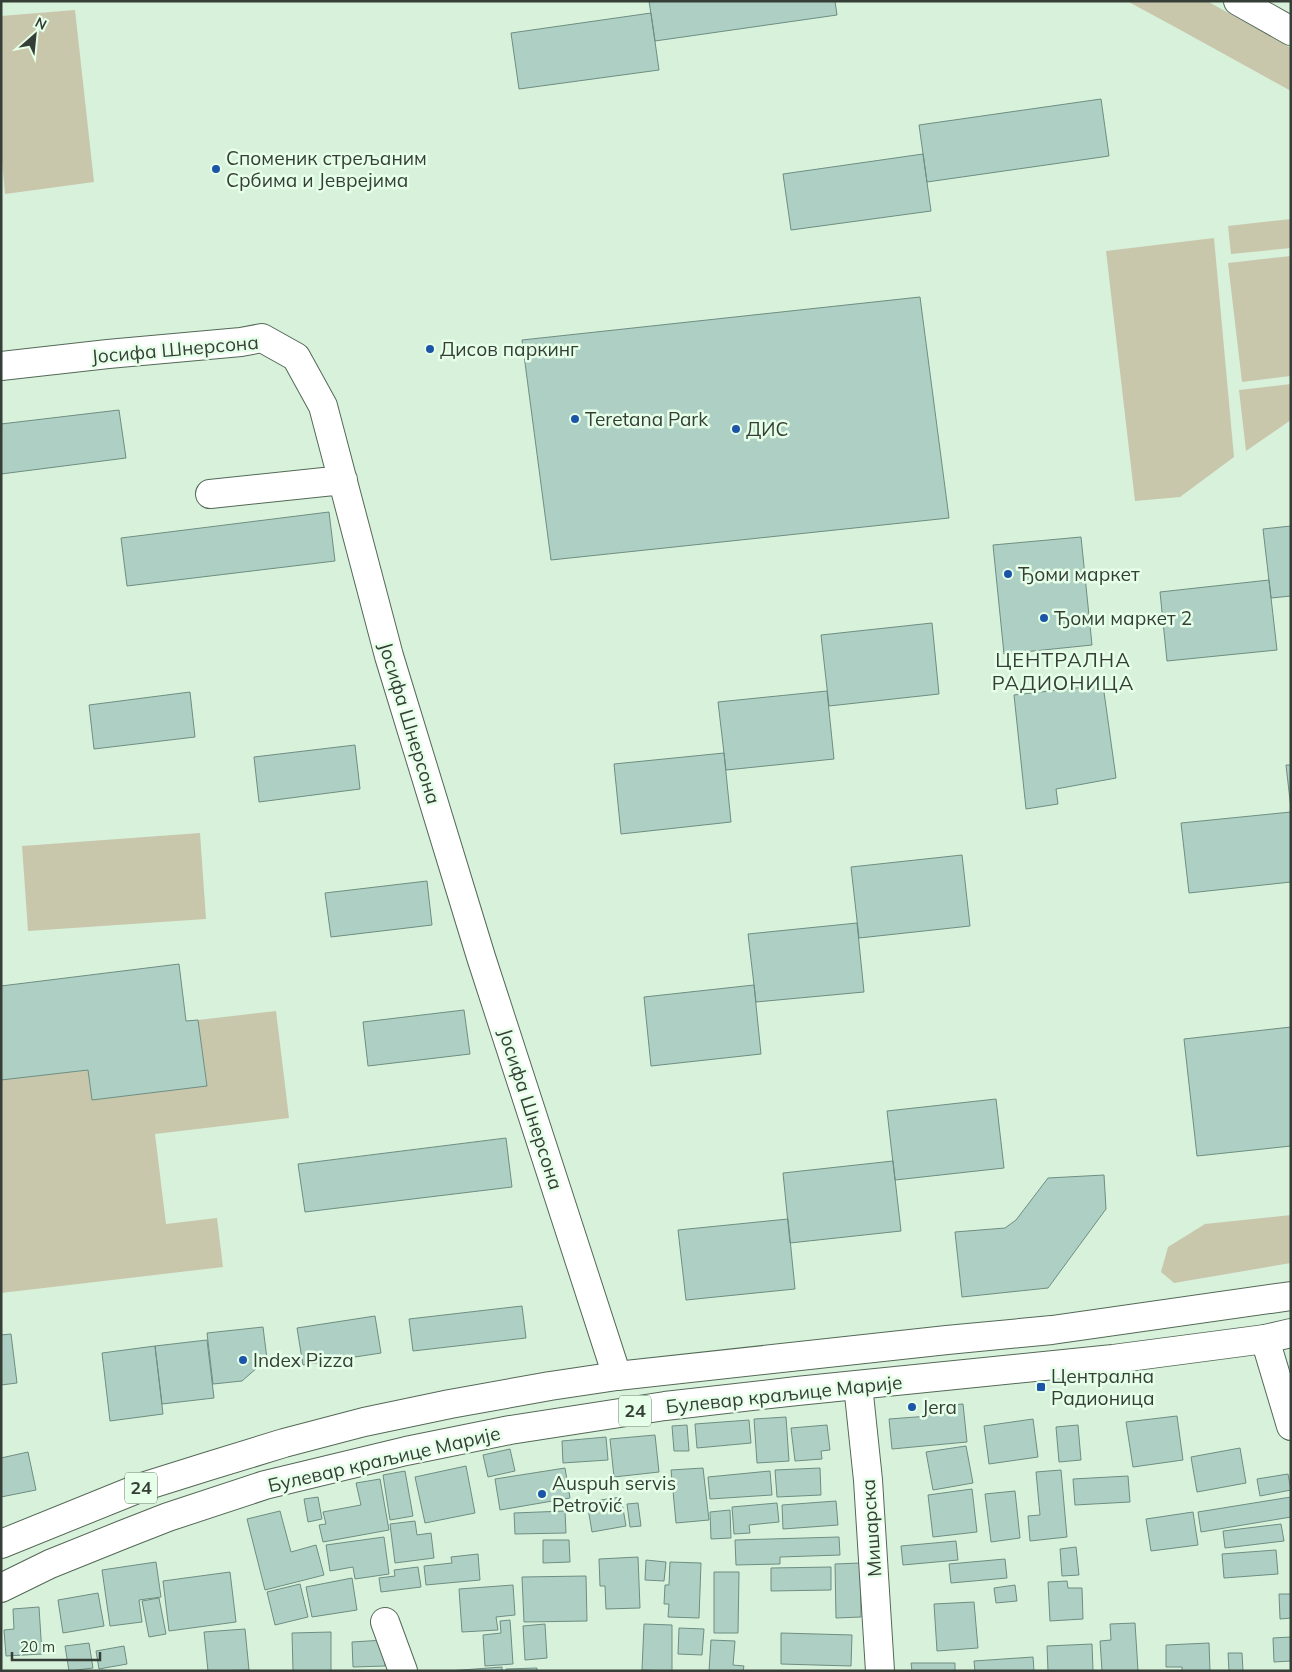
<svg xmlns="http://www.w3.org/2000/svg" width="1292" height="1672" font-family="Mulish,sans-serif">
	<rect width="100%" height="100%" fill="#d8f1db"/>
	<path fill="#c8c7ab" d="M1127 1H1207L1291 48V91L1175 27Z
		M75 10 94 182 5 194 1 148V16Z
		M1291 219V248L1231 254 1228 226Z
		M1214 238 1234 457 1180 497 1135 501 1106 251Z
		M1291 256V376L1242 382 1228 263Z
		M1291 384V420L1246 451 1239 390Z
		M200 833 206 919 28 931 22 846Z
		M276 1011 289 1118 155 1134 166 1224 217 1218 223 1267 1 1293V1080L88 1070 92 1100 207 1085 198 1020Z
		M1291 1215V1263L1174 1283 1161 1272 1168 1247 1205 1224Z"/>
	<path fill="#aecfc3" stroke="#6e8e82" d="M649 1H835L837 15 655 41Z
		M651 13 659 70 519 89 511 33Z
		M1101 99 1109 156 927 182 919 125Z
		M923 154 931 211 791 230 783 174Z
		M920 297 949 518 551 560 522 340Z
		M119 410 126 458 1 474V424Z
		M329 512 335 561 127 586 121 538Z
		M1291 526V596L1271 598 1263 529Z
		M1081 537 1092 645 1004 654 993 545Z
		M1269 580 1277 650 1167 661 1160 592Z
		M932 623 939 694 829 706 821 635Z
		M1103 685 1116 778 1056 789 1058 804 1026 809 1014 695Z
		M827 691 834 759 726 770 718 702Z
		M190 692 195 737 94 749 89 705Z
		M355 745 360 789 259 802 254 757Z
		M724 753 731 822 621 834 614 764Z
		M1286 765H1291V809Z
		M1291 812V882L1189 893 1181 823Z
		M962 855 970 926 859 938 851 867Z
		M427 881 432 925 331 937 325 893Z
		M857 923 864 992 756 1002 748 934Z
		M179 964 186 1021 198 1020 207 1086 92 1100 88 1070 1 1080V986Z
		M754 985 761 1054 651 1066 644 997Z
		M464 1010 470 1054 368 1066 363 1022Z
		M1291 1027V1146L1197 1156 1184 1039Z
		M996 1099 1004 1168 895 1180 887 1111Z
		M506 1138 512 1187 305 1212 298 1164Z
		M893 1161 901 1231 790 1243 783 1173Z
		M1104 1175 1106 1209 1048 1288 962 1297 955 1232 1005 1228 1016 1220 1048 1178Z
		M788 1219 795 1289 686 1300 678 1230Z
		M522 1306 526 1338 413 1351 409 1319Z
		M375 1316 381 1353 303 1365 297 1328Z
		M263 1327 267 1359 242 1381 213 1384 207 1333Z
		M11 1334 17 1383 1 1385V1335Z
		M207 1340 214 1398 162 1404 155 1346Z
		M155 1346 163 1414 110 1421 102 1353Z
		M963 1404 967 1442 892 1449 889 1419 929 1416 928 1407Z
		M1177 1416 1183 1460 1133 1467 1126 1422Z
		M786 1417 789 1461 757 1463 754 1419Z
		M1033 1419 1038 1457 989 1464 984 1426Z
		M749 1420 751 1443 697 1448 695 1424Z
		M687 1425 689 1451H674L672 1426Z
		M827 1425 830 1450 821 1451 822 1459 795 1461 791 1428Z
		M1078 1425 1081 1460 1059 1462 1056 1427Z
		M655 1435 659 1472 614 1477 610 1439Z
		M606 1437 608 1460 563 1463 562 1441Z
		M966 1446 973 1483 933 1490 926 1452Z
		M1240 1448 1246 1483 1197 1492 1191 1457Z
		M510 1449 515 1471 488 1477 483 1455Z
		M28 1452 36 1490 1 1497V1458Z
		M466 1466 475 1513 425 1523 415 1477Z
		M565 1468 570 1498 500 1510 495 1479Z
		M703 1468 709 1520 676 1523 671 1470Z
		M820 1468 821 1495 777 1497 775 1470Z
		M1061 1470 1067 1537 1030 1541 1028 1516 1040 1515 1036 1472Z
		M405 1471 413 1516 390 1520 383 1475Z
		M770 1471 772 1495 710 1499 708 1477Z
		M1288 1474 1291 1490 1260 1496 1257 1479Z
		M1128 1476 1130 1502 1075 1505 1073 1479Z
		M380 1479 389 1530 323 1542 319 1525 326 1524 323 1512 361 1505 356 1483Z
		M972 1489 977 1532 933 1537 928 1495Z
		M1015 1491 1020 1538 991 1542 985 1494Z
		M318 1497 322 1519 308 1522 304 1499Z
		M621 1497 626 1526 592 1532 587 1502Z
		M1291 1497V1517L1201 1532 1198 1512Z
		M836 1501 838 1525 783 1529 782 1505Z
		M638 1503 641 1526 630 1527 627 1504Z
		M777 1503 779 1522 749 1525 750 1533 734 1534 732 1507Z
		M730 1510 731 1538 711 1539 710 1512Z
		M280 1511 291 1552 316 1545 324 1575 265 1590 247 1519Z
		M565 1511 566 1533 515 1534 514 1513Z
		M1193 1512 1198 1545 1151 1551 1146 1519Z
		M415 1521 417 1535 431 1533 434 1558 395 1563 390 1524Z
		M1281 1524 1284 1541 1225 1548 1223 1531Z
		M384 1537 389 1574 355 1579 353 1567 330 1571 326 1545Z
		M839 1537 840 1555 780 1557V1564L736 1565 735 1540Z
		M543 1540H569L570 1562 543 1563Z
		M956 1541 958 1560 903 1565 901 1546Z
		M1076 1547 1079 1575 1062 1576 1060 1549Z
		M1276 1550 1278 1574 1224 1578 1222 1554Z
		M478 1554 480 1580 426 1585 424 1566 452 1563 451 1557Z
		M638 1557 640 1608 606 1609 605 1586H600L599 1559Z
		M1005 1559 1007 1578 951 1583 949 1564Z
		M646 1560 666 1562 664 1581 645 1580Z
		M156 1562 161 1597 139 1600 142 1622 110 1626 102 1570Z
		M670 1562 701 1563 699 1618 668 1617 669 1604H664L665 1585H669Z
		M860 1563 861 1617 836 1618 835 1564Z
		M418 1567 421 1587 381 1592 379 1578 395 1576 394 1570Z
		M831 1567V1590L771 1591V1568Z
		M230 1572 236 1622 169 1631 163 1581Z
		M714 1572H739L738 1633H714Z
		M586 1576 587 1621 524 1622 522 1577Z
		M352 1578 357 1610 312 1617 306 1587Z
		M1067 1581 1068 1588H1082L1083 1619 1050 1621 1048 1582Z
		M300 1584 308 1617 275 1625 267 1592Z
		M513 1585 515 1615 496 1617 498 1630 462 1632 459 1589Z
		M1015 1585 1017 1601 996 1603 994 1588Z
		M98 1593 104 1626 63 1633 58 1600Z
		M1279 1594H1291V1618L1280 1619Z
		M159 1598 166 1634 149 1637 142 1601Z
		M974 1602 978 1648 937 1651 934 1604Z
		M39 1607 42 1654 6 1656 4 1630 14 1629 13 1609Z
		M510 1620 513 1664 485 1666 483 1635 501 1633 500 1621Z
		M1135 1623 1138 1671H1102L1100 1641 1111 1640 1110 1624Z
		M545 1624 547 1658 525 1660 523 1626Z
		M644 1624 672 1625V1671L642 1670Z
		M679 1628 704 1629 702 1655 678 1654Z
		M245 1629 249 1670 208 1671 204 1632Z
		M331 1632V1671H293L292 1633Z
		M781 1633 852 1635 851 1666 781 1664Z
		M1291 1637V1661L1274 1662 1273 1638Z
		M384 1640 385 1666 353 1667 352 1642Z
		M711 1640 735 1641 733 1665 744 1666 743 1671H709Z
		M89 1643 93 1668 69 1671 65 1646Z
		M1209 1643 1210 1671H1182V1667H1166V1645Z
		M1092 1644 1093 1671H1048L1047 1646Z
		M124 1646 127 1664 99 1669 96 1651Z
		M1228 1653H1242L1243 1671H1229Z
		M1033 1657 1034 1671H975L974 1661Z
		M911 1663H955V1671H912Z
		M502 1667V1671H448Z
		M537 1668V1671H506V1669Z"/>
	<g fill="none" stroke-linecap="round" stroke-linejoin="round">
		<defs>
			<path id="minor" d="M1238 1 1291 31
				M1 366 108 354 241 342 262 338 296 357 323 406 389 656 481 957 617 1376
				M210 494 343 480
				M1265 1339 1291 1426
				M858 1385 868 1480 880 1671
				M385 1622 403 1671"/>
			<path id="major" d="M1 1544 142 1487 209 1466 284 1443 364 1422 450 1404 550 1386 617 1376 947 1340 1052 1330 1291 1296
				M1 1588 50 1564 122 1535 168 1517 265 1485 406 1451 510 1430 665 1406 797 1391 1113 1359 1265 1339 1291 1333"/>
		</defs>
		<use href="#minor" stroke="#536956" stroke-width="30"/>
		<use href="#major" stroke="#536956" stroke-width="30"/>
		<use href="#minor" stroke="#fff" stroke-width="28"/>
		<use href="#major" stroke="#fff" stroke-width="28"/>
	</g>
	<g fill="#1b55a7" stroke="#e6ffe8" stroke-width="2">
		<circle cx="216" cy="169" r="5"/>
		<circle cx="430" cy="349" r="5"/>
		<circle cx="575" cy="419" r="5"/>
		<circle cx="736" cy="429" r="5"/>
		<circle cx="1008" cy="574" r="5"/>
		<circle cx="1044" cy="618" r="5"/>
		<circle cx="243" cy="1360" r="5"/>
		<rect x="1036" y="1382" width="10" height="10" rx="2.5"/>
		<circle cx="912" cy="1407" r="5"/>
		<circle cx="542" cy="1494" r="5"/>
	</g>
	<g text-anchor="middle" stroke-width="5" stroke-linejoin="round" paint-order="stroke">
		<g fill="#e6ffe8" stroke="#6b796c" stroke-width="1">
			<rect x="619" y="1395.5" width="32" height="31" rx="4"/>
			<rect x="125" y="1472.5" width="32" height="31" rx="4"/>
		</g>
		<g font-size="18" font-weight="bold" fill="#363f37">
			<text x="635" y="1417">24</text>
			<text x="141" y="1494">24</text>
		</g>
		<g font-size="19" fill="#363f37" stroke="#e6ffe8" text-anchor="start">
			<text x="226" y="165">Споменик стрељаним<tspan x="226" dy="22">Србима и Јеврејима</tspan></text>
			<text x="440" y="356">Дисов паркинг</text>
			<text x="585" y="426">Teretana Park</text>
			<text x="746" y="436">ДИС</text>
			<text x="1018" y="581">Ђоми маркет</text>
			<text x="1054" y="625">Ђоми маркет 2</text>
			<text x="253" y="1367">Index Pizza</text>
			<text x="1051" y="1383">Централна<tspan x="1051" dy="22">Радионица</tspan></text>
			<text x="922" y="1414">Jera</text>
			<text x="552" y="1490">Auspuh servis<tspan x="552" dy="22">Petrović</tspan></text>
		</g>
		<g font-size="19" fill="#363f37" stroke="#e6ffe8">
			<text transform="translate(175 349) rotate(-5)" y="7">Јосифа Шнерсона</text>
			<text transform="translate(410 723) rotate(73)" y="7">Јосифа Шнерсона</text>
			<text transform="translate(531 1109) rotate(72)" y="7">Јосифа Шнерсона</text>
			<text transform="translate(784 1394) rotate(-6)" y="7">Булевар краљице Марије</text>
			<text transform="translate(384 1459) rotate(-13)" y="7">Булевар краљице Марије</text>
			<text transform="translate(871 1528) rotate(-94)" y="7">Мишарска</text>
		</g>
		<g font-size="20" letter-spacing="1" fill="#363f37" stroke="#e6ffe8">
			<text x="1063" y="667">ЦЕНТРАЛНА<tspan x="1063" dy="23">РАДИОНИЦА</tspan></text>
		</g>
	</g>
	<rect width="1292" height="1672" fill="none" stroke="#363f37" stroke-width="5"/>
	<g transform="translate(35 35) rotate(27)" stroke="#e6ffe8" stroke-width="4" paint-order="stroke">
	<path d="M0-4L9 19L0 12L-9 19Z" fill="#363f37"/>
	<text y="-8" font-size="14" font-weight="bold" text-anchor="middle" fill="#363f37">N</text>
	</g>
	<path d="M12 1652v8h88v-8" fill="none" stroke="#363f37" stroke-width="2.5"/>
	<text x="20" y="1652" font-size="15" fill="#363f37" stroke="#e6ffe8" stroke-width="4" paint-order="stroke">20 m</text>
</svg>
